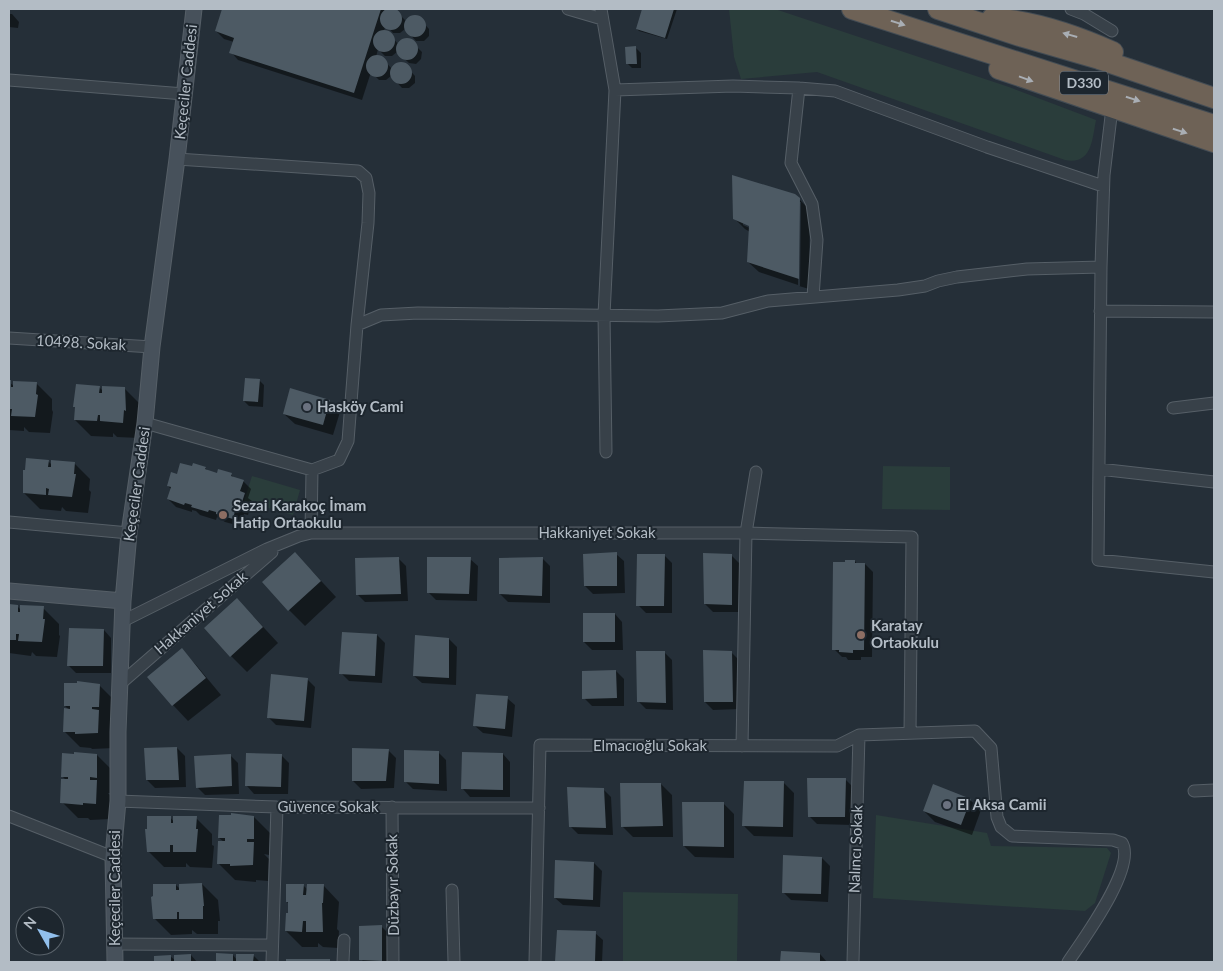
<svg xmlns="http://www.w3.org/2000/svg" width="1223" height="971" font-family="Lato,sans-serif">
	<rect width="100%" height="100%" fill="#252f38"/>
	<path fill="#2a3d3b" d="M729 9H775L1009 87 1096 120C1092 140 1092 165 1065 160L817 72 741 79 734 57Z
		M883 466 950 467V510L882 509Z
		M252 476 300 490 293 515 244 501Z
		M876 815 987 833 991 846 1107 848 1111 853 1095 903 1085 911 873 898Z
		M623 892 738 894 737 962H623Z"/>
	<path fill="#0007" fill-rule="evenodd" d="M223 9H389L395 10 407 22 412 17 419 18 429 29V36L424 41H416L405 29 400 33H393L386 25 383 33H388L399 45 404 40 411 41 422 52 421 59 416 64 409 63 397 52 392 56H385L378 49 376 57H381L392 69 397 65H405L415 76V83L409 88H402L391 76 386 80H379L371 72 362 100 238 60 231 52 234 42 224 39 216 31Z
		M643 9H677L667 39 639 31 637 29Z
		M9 14H12L19 22 18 28 9 27Z
		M636 48 641 53V68H632L627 63Z
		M799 199 810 210 809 289 799 286H800L801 202H798V285L759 272 748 262 750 232 745 229 734 218ZM743 222 755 228 754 230 743 225Z
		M259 380 264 385 263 407 249 406 244 401Z
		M9 382 14 386 36 383 52 399V410L53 412 50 433 29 432 24 427V431L9 430Z
		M99 387 103 391 125 389 141 405 139 438 117 437 113 433V437L91 436 75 420Z
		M329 401 340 412 333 435 295 424 284 414Z
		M48 461 52 465 74 463 90 479 89 490 91 492 88 513 66 511 62 507 61 511 40 509 24 493Z
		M193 468H205L210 472 218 475H231L236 479 243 481 251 489 248 498 252 501 248 515 244 514 240 526 225 522 217 517 216 520 200 515 196 511 192 510V512L176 507 168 499 171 489 168 486 177 475Z
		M616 554 624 561 625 593 593 594 585 586Z
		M664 555 672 563V613H646L638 605Z
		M731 555 739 563V612H713L705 604Z
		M398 558 406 566 408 601 365 602 357 594Z
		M542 558 550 566V603L508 602 500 594Z
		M470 559 478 566 477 601 436 600 428 592Z
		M855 561 857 564H865L873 572 872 657H861V660H848L846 657H842L834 649Z
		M311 570 336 597 305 626 289 610Z
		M9 606H17L21 610 43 608 59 624V635L60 636 57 657 36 656 32 652 31 656 9 653Z
		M615 614 622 622 623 650H592L584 642Z
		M253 616 278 643 247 672 231 656Z
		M104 630 111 638V673H76L68 665Z
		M377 635 385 643 382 683 349 681 341 673Z
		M449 639 457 647 456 685 422 683 414 676Z
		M182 650 197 666 221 695 188 721 173 705Z
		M664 652 672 660 673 710 646 709 638 701Z
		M731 652 739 660 740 709 713 710 705 702Z
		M616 671 624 679V706H592L584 698Z
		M307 679 315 687 311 728 276 725 268 717Z
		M99 685 115 701V722H110L114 727V748L92 749 91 748 80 747 64 731 69 710 65 706Z
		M507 698 515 705 512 737 483 733 475 726Z
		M177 748 185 756 186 787 155 788 147 780Z
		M388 750 396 758 394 788 361 789 353 781Z
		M438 752 446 760 447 791 413 789 406 782Z
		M503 754 510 762V797H470L463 789Z
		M97 755 113 771 112 793H108L112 797 111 819 90 820 88 818H78L62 802 67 781 62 776Z
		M230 755 238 763 239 794 205 795 197 787Z
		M281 755 289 763 288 794H254L247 786Z
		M846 780 853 787 852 825 817 824 809 816Z
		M783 782 794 793 793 837 754 836 744 826Z
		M661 784 672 795 673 837H633L622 826Z
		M603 789 611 797 613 835 578 834 570 826Z
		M970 800 981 810 972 835 935 822 924 811Z
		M723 803 734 814V858L695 857 684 846Z
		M170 817 174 822 196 818 212 834V845L214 846 212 868 190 867 186 863V867H164L148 851Z
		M254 817 270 833 269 855 264 854 269 859 268 881 256 880V882L235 880 219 864 224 842 219 838Z
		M822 858 830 866 828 902 791 900 783 892Z
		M594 863 602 871 600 907 563 905 555 898Z
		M202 884 218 900 220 921H218V934H197L192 930V934L171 935 155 919 176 885 180 889Z
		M303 885 308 890 324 886 339 902 337 929 339 931 338 948 323 947 318 943V947H302L286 931 289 914V904L287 902Z
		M381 926 389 934V962H364L361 959Z
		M558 931 595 933 603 940 602 962H557Z
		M782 952 820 954 827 962H782Z
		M191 955 197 962H155V957L170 956 176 961Z
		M217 955H233L237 960 253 955 260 962H217Z"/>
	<path fill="#4d5a64" d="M380 19a11 11 0 1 1 22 0a11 11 0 1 1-22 0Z
		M222 9H381L354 93 229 53 234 38 215 31Z
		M642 9H674L665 38 636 29Z
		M404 26a11 11 0 1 1 22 0a11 11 0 1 1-22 0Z
		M373 41a11 11 0 1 1 22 0a11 11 0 1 1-22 0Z
		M396 49a11 11 0 1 1 22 0a11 11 0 1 1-22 0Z
		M636 46 637 64H626L625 47Z
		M366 66a11 11 0 1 1 22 0a11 11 0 1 1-22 0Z
		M390 73a11 11 0 1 1 22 0a11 11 0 1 1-22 0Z
		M732 175 795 194 800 198 799 279 747 262 749 226 733 219Z
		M245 378 260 379 258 402 243 401Z
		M9 380H11V387H13V381L37 382 36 394 38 395 35 417 11 416 12 409H9Z
		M76 384 100 386 99 393H102V386L125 387 126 411 124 410 123 423 100 421V415H98L97 421 74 420 75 407H73Z
		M290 388 330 400 323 425 283 414Z
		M26 458 49 460 48 467H51V460L75 462 74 474H76L72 497 48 495 49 489 46 488V495L23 493V470H25Z
		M180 463 192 466 193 463 206 467 205 469 217 473 218 469 232 473 231 476 244 480 240 491 245 493 240 508 236 507 233 519 216 514V512L209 510 208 512 191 507 192 505 185 503 184 505 167 499 171 487 167 486 171 472 177 474Z
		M295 552 321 581 288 611 262 582Z
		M617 552V586H584L583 554Z
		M703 553 732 554V605L704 604Z
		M637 554H665L664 606H636Z
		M399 557 401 594 356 595 355 558Z
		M427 557H471L469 594 427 593Z
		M543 557 542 596 499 594V558Z
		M845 560H855V563H865L864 650H853V653L839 652V650H832L833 562H845Z
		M237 598 263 627 230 657 204 628Z
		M9 604 18 605V612H20V605L44 606 43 619H45L42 642 18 641 19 634H16V640H9Z
		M583 613H615V642H583Z
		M69 628 104 629 103 666H67Z
		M342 632 377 634 375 676 339 674Z
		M415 635 449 638V678L413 676Z
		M182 648 206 678 172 706 147 677Z
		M703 650 732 651 733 702H704Z
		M636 651H665L666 703 637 702Z
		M616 670 617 698 582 699V671Z
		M271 674 308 678 304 721 267 718Z
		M77 681 100 684 99 707H92V709L99 710 98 733 75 734V732H63L64 708 70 709V706H64V683H77Z
		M476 694 508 696 505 729 473 726Z
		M177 747 179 780H146L144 748Z
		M352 748 389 749 386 781H352Z
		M404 750 439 751V784L404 782Z
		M74 752 97 754V778L90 777V780H97L96 804 83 803V805L60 803 61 779H68V777H61L62 753 74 754Z
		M462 752 503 753V790L461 789Z
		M246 753 282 754 281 787 245 786Z
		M231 754 232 786 196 788 194 756Z
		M807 778H846L845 817H808Z
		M744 781H784L783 827 742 826Z
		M620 783H661L663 826 621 827Z
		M933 784 971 799 961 825 923 811Z
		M567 787 604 788 606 828 569 827Z
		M682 802H724V847L683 846Z
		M231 813 254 816V839H247V842H254L253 865 230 866V864H217L218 841H225V838H218L219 815H231Z
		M147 816H171V823H173V816H197L196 829H198L196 852H173V845H170V852H147L145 829H147Z
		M783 855 822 857 821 894 782 893Z
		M555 860 594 862 593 900 554 898Z
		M202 883 204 906H203V919H179V912H177V919H153L151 897 153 896V884H176V890H179V884Z
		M286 884H304L303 895H306L307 884H324L323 903H322L323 932H306V921H303L302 932 285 931 286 913H288V902H286Z
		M382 925V961L359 960V926Z
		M557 930 596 931 595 962H555Z
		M781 951 820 953V962H780Z
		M216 953 233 954V962H216Z
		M191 954V962H174V955Z
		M236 954H254L253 962H236Z
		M171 955V962H154V956Z
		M286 959H330V962H286Z"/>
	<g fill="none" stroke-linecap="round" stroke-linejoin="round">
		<defs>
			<path id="street" d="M568 9 602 19
				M601 9 615 90 604 315 606 452
				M1071 9 1084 14 1112 31
				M9 80 184 94
				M799 88 791 163 812 204 817 240 813 297
				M615 90 733 86 799 88 835 91 987 147 1103 186
				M1112 108 1104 175 1101 267 1098 560 1214 572
				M177 159 358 171 366 178 369 193 368 223 357 325
				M1100 311 1214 312
				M9 338 152 347
				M1173 408 1214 403
				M145 423 312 470 311 533
				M1099 469 1214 482
				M312 470 339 460 348 441 357 325 381 315 418 313 658 316 722 313 768 301 898 290 925 286 938 281 957 277 1027 269 1101 267
				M9 522 129 533
				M123 621 267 549 299 536 311 533H746L912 537 910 733
				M120 684 272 552
				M742 746 746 533 756 472
				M1194 791 1214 790
				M118 801 277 807 539 808
				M392 807 393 962
				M9 816 113 857
				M452 890 454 962
				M114 944 271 945
				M272 962 277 807
				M343 962 344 940
				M535 962 540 745 837 746 859 735 975 731 991 748 997 817 1001 827 1012 836 1113 840 1122 843C1137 867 1082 941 1068 962
				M853 962 859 735"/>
			<path id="secondary" d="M9 591 123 601
				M115 962 113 857 118 801V732L123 601 129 533 145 423 152 347 177 159 194 9"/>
			<path id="highway" d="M852 9 1214 125
				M938 9 1023 37 1099 59 1214 98
				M992 18C1034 21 1075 35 1113 52
				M999 69 1214 142"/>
		</defs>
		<use href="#street" stroke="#565f67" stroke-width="13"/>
		<use href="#secondary" stroke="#565f67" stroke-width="17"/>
		<use href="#highway" stroke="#434c54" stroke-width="22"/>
		<use href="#street" stroke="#384149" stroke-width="11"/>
		<use href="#secondary" stroke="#47515b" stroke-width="15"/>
		<use href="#highway" stroke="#6e6256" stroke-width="20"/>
	</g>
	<defs><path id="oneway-solid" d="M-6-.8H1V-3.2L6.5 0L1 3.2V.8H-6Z" transform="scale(1.25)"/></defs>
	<g fill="#a9aeb4">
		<use href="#oneway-solid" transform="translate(898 23) rotate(18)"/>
		<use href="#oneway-solid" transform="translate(1070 35) rotate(-164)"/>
		<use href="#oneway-solid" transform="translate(1026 79) rotate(20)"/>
		<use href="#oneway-solid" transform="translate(1133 99) rotate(18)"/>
		<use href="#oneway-solid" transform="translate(1180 131) rotate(18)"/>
	</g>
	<g fill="#6b7280" stroke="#1d262e" stroke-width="2">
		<circle cx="307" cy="407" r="5"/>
		<circle cx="947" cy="805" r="5"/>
	</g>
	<g fill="#8d6e63" stroke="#1d262e" stroke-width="2">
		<circle cx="223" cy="515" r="5"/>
		<circle cx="861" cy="635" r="5"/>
	</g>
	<g text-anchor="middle" stroke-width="4" stroke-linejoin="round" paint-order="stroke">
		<rect fill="#1d262e" stroke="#868f98" stroke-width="1" x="1060" y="71.5" width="48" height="23" rx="4"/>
		<g font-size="14" font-weight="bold" fill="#b3bcc5">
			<text x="1084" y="88">D330</text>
		</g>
		<g font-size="15" fill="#b3bcc5" stroke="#1d262e">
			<text transform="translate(186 82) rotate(-84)" y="5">Keçeciler Caddesi</text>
			<text transform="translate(81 343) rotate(3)" y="5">10498. Sokak</text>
			<text transform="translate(137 484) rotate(-82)" y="5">Keçeciler Caddesi</text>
			<text x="597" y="538">Hakkaniyet Sokak</text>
			<text transform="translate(201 613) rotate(-41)" y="5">Hakkaniyet Sokak</text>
			<text x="650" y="751">Elmacıoğlu Sokak</text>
			<text x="328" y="812">Güvence Sokak</text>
			<text transform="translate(856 849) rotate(-88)" y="5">Nalıncı Sokak</text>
			<text transform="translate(393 885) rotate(-91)" y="5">Düzbayır Sokak</text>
			<text transform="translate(115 888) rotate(-90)" y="5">Keçeciler Caddesi</text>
		</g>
		<g font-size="15" font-weight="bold" fill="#b3bcc5" stroke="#1d262e" text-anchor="start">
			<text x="317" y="412">Hasköy Cami</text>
			<text x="233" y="511">Sezai Karakoç İmam<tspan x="233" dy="17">Hatip Ortaokulu</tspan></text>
			<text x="871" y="631">Karatay<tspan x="871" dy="17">Ortaokulu</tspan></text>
			<text x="957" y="810">El Aksa Camii</text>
		</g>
	</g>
	<rect width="1223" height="971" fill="none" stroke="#b3bcc5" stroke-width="20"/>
	<g transform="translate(40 931) rotate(309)"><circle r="24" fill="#1d262e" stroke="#59626a"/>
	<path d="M0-4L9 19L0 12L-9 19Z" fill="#91bfec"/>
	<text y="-8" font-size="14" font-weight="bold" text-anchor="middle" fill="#b3bcc5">N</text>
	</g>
</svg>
